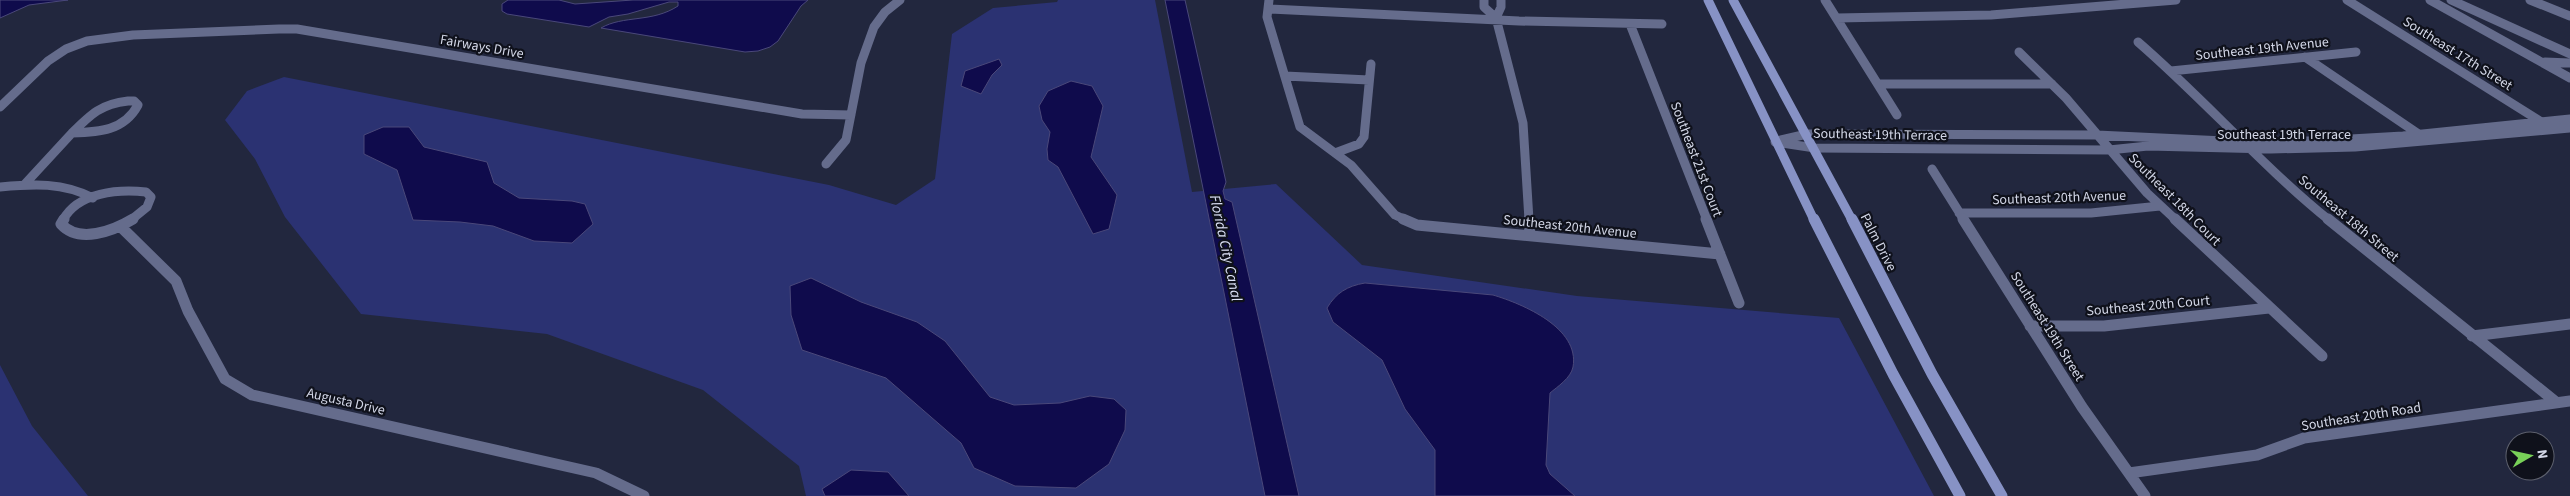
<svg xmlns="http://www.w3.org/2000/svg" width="2570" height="496" font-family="'Source Sans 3',sans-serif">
	<rect width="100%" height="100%" fill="#22273e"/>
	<path fill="#2b3272" d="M1058 0H1155L1192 192 1276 184 1362 265 1577 296 1839 318 1934 496H806L799 466 703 390 547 334 361 314 285 217 255 159 225 120 247 91 284 77 829 185 896 205 935 179 952 34 993 8 1057 2Z
		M0 365 32 426 88 496H0Z"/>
	<path fill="#0f0b4c" stroke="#4a487a" d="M0 0H68L29 5 0 18Z
		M508 0H559L575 4 633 0H808L801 6 778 41 770 47 758 51 745 52 601 28C623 15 652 23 678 6V2H669L628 14 609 17 589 27 507 14 502 11V4Z
		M1165 0H1185L1226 182 1223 191 1225 199 1232 202 1299 496H1265Z
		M999 59 1002 65 992 75 981 94 961 86 965 71Z
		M1071 81 1092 86 1103 106 1091 157 1117 195 1109 229 1093 234 1058 167 1048 160 1047 149 1050 132 1042 120 1039 106 1048 91Z
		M383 127H409L424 147 487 162 494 183 519 198 572 201 585 204 593 224 572 243 534 241 493 226 460 222 413 220 397 170 364 154V135Z
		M811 278 861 302 917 322 945 341 990 397 1014 405 1060 403 1090 396 1114 399 1126 410 1125 430 1109 464 1076 488 1015 486 974 468 961 443 886 378 802 350 791 315 790 286Z
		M1365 283 1493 295C1523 304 1580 328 1573 367 1571 378 1557 387 1550 393L1546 465 1550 474 1575 496H1435V450L1405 409 1382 360 1333 322 1327 308C1336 293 1347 286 1365 283Z
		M851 470 888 472 909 496H825L822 489Z"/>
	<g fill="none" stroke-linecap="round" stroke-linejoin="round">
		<path stroke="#656c8c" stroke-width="9" d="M1269 0 1267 17 1300 127 1351 165 1395 215 1406 220
			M1484 0V7L1496 18 1523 123 1529 220
			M1825 0 1897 115
			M2347 0 2543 123
			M2430 0 2570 78
			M2451 0 2570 54
			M2530 0 2570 16
			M1268 9 1519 21 1662 24
			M1496 18 1501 7V0
			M1837 18 1991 15 2176 0
			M1630 24 1707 220
			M2138 42C2204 99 2262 166 2329 220
			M2019 52 2066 98 2147 193 2176 220
			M2305 57 2420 135
			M2545 62 2570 63
			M2171 71 2356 52
			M1285 76 1369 80
			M1878 84H2052
			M128 101H134L138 105C124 131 99 132 72 133 91 114 101 104 128 101Z
			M0 107 48 61 66 49 87 41 133 35 279 29H297L802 114 851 115
			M1781 140 1807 134H1820L2097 135 2224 141H2316L2403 136 2570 119
			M1775 142 1815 148 2109 150 2148 146 2271 149 2355 147 2570 128
			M1335 153 1359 144 1364 137 1371 64
			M826 164 846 140 861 63 874 27 885 12 900 0
			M1932 169 1964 220
			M24 185 72 133
			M0 187C33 184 63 182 93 198
			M1959 213H2091L2160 206
			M63 220C78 192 119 189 146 192L151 197 147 207 131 220"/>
		<path stroke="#656c8c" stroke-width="11" d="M64 219 61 224C79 244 113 231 133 219
			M1403 219 1417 225 1720 254
			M1529 219 1530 236
			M1706 219 1739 303
			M1963 219 2082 407 2145 496
			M2175 219 2322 356
			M2328 219 2556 402
			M120 226 176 281 188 311 225 379 252 395 596 473 644 496
			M2030 326H2104L2269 308
			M2472 336 2570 324
			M2129 473 2257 455 2304 438 2570 401"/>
		<path stroke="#8792c5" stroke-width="9" d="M1708 0 1814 220
			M1733 0 1852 220"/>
		<path stroke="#8792c5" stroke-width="11" d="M1814 219 1893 374 1960 496
			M1852 219 1932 374 2002 496"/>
	</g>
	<g text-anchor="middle" stroke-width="4.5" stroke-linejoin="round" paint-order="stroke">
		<g font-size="14" fill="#d3d7e7" stroke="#0f111b">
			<text transform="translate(482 46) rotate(10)" y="5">Fairways Drive</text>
			<text transform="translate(2262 48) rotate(-6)" y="5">Southeast 19th Avenue</text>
			<text transform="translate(2458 53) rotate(32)" y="5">Southeast 17th Street</text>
			<text transform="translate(1880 134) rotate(1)" y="5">Southeast 19th Terrace</text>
			<text x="2284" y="139">Southeast 19th Terrace</text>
			<text transform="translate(1697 159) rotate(69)" y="5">Southeast 21st Court</text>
			<text transform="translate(2059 197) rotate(-2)" y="5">Southeast 20th Avenue</text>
			<text transform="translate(2175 199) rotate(45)" y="5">Southeast 18th Court</text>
			<text transform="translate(2349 218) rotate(40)" y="5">Southeast 18th Street</text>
			<text transform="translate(1570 226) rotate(6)" y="5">Southeast 20th Avenue</text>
			<text transform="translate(1879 242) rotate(63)" y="5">Palm Drive</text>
			<text transform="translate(2148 305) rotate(-5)" y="5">Southeast 20th Court</text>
			<text transform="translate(2048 326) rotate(58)" y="5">Southeast 19th Street</text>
			<text transform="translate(346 401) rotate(13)" y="5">Augusta Drive</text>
			<text transform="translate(2361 416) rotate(-9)" y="5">Southeast 20th Road</text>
		</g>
		<g font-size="15" font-style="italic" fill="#dee3f8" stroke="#0f111b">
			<text transform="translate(1226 248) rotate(78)" y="5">Florida City Canal</text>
		</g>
	</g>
	<g transform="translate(2530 456) rotate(81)"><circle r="24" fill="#0f111b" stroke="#5d606d"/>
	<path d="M0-4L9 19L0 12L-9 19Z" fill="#78d158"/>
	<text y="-8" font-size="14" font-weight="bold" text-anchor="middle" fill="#d3d7e7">N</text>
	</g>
</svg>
